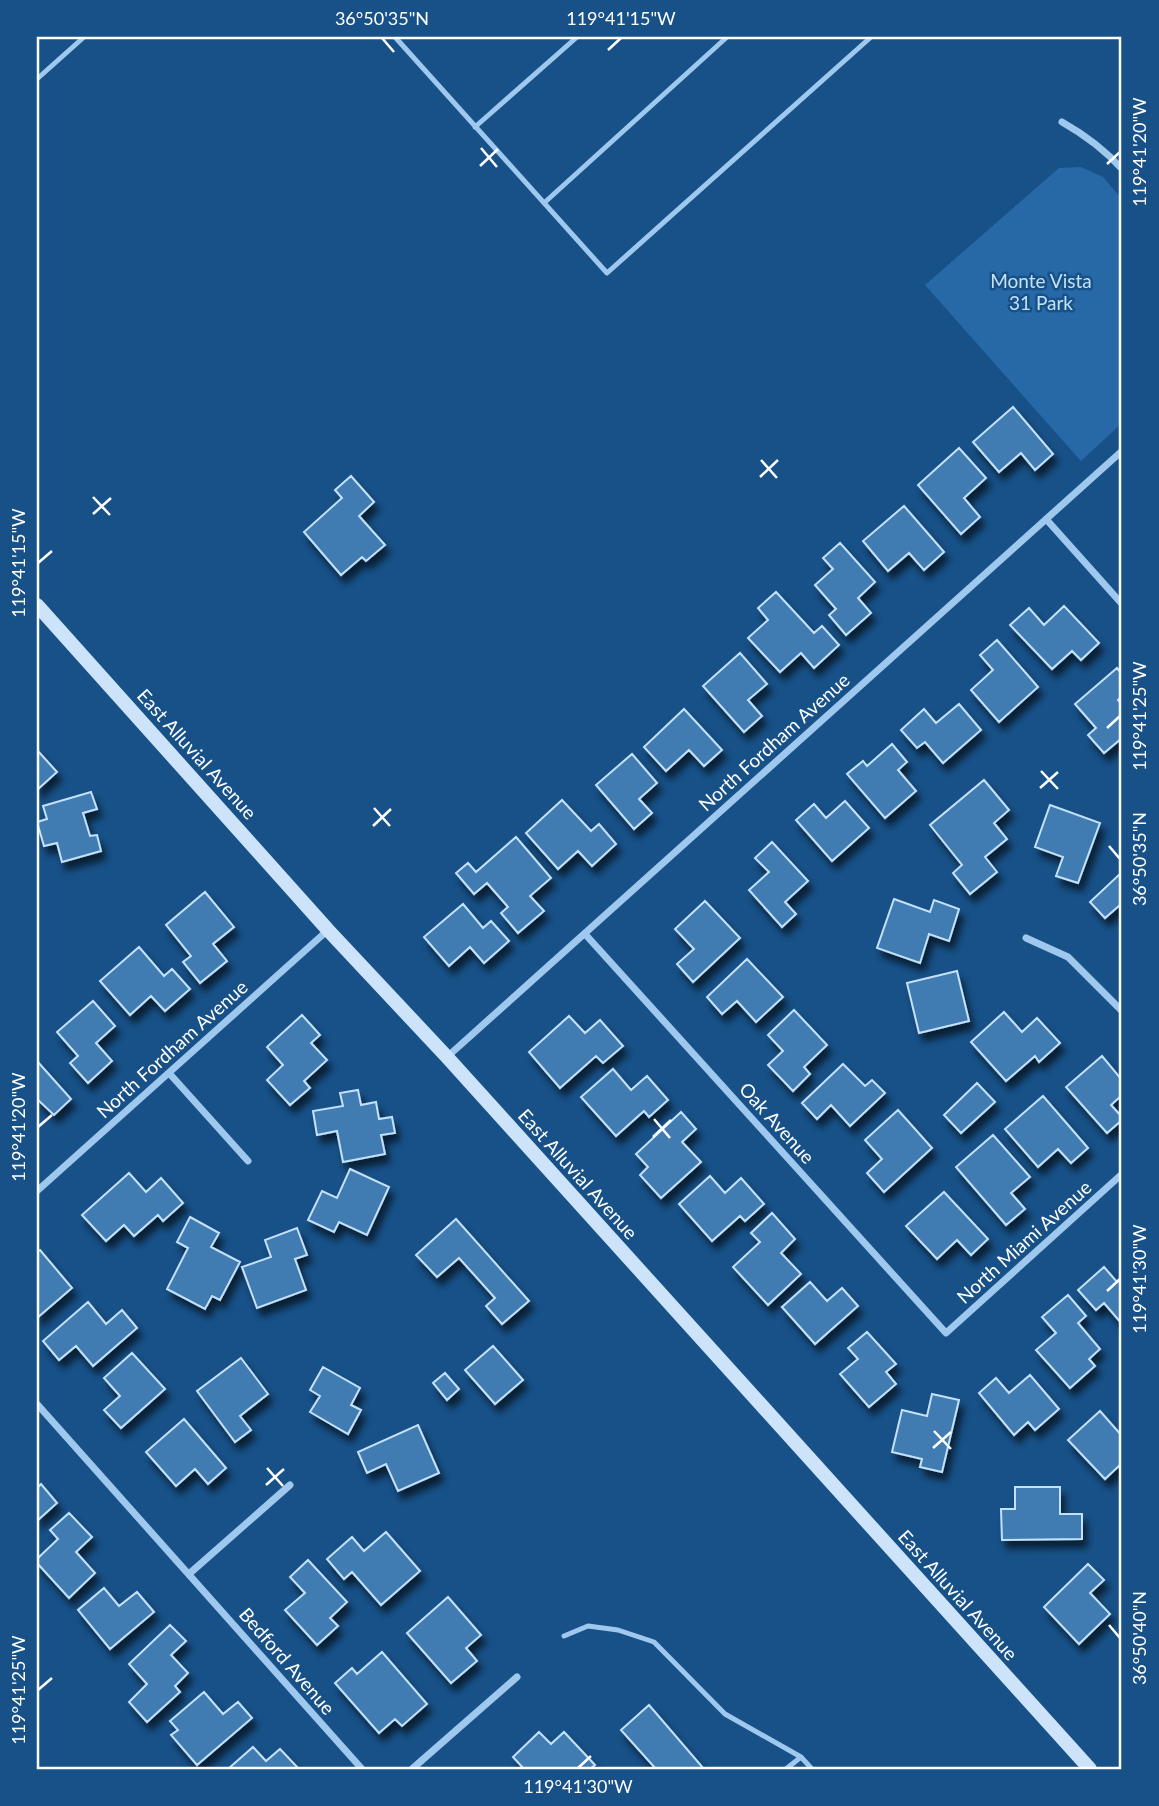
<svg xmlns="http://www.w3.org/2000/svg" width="1159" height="1806" font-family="Lato,sans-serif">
	<defs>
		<filter id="shadow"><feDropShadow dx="4.5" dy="8" stdDeviation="3.5" flood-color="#0009"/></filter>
	</defs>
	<rect width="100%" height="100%" fill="#175188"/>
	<path fill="#2669a6" d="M1081 167 1103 177 1122 199V423L1081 461 925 285 1059 168Z"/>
	<path fill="#3f7bb2" stroke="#c4e1fa" stroke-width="2" filter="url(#shadow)" d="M1013 407 1053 454 1035 470 1021 453 999 472 973 442Z
		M959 448 986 478 964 498 980 517 961 534 918 485Z
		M351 476 374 502 359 516 385 545 366 561 362 557 341 575 304 532 342 498 335 490Z
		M904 506 944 552 924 570 909 553 888 571 863 541Z
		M840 543 875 582 858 598 871 613 846 635 829 615 836 609 815 585 833 569 823 558Z
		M776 592 814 633 822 626 839 645 814 668 801 653 780 672 748 638 768 620 758 608Z
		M1064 606 1099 643 1081 660 1072 651 1052 669 1010 625 1029 608 1044 625Z
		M997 640 1038 687 999 722 971 690 993 670 980 655Z
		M740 653 767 684 748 700 762 716 744 732 703 686Z
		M1117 668 1122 674V696L1118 700 1122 705V738L1104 753 1088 735 1096 728 1075 704Z
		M959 704 981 730 943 763 925 742 917 748 901 730 924 709 936 723Z
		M684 709 722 750 704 766 689 750 666 771 644 747Z
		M892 744 907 762 898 770 916 791 885 818 847 774 863 761 867 766Z
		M37 750 57 772 37 790Z
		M632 754 657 783 639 799 652 813 634 829 596 785Z
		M984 780 1009 810 994 823 1007 839 985 857 997 872 970 894 953 873 962 865 930 825Z
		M91 792 97 809 83 813 90 836 97 835 101 851 62 862 57 843 44 846 37 822 47 819 43 806Z
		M562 800 591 831 599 824 616 844 592 866 578 851 558 869 526 833Z
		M845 801 869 828 832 861 796 820 814 804 826 818Z
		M1050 805 1100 823 1078 883 1056 876 1063 857 1035 847Z
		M516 837 551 878 530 896 544 911 518 933 501 913 508 907 487 883 474 894 456 873 468 863 476 872Z
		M772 842 808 881 785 902 796 914 782 927 749 890 769 872 755 858Z
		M1122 872V908L1120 905 1105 918 1090 902Z
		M205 892 234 927 213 944 227 961 200 983 183 962 191 956 166 925Z
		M894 899 930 912 934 900 959 909 949 941 929 934 920 963 877 948Z
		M705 901 740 938 693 982 677 964 694 949 675 929Z
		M463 904 483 928 491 921 509 941 484 963 470 947 449 966 424 937Z
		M139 947 164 976 172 969 190 989 165 1011 151 996 130 1015 100 981Z
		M747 959 783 997 756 1022 737 1001 722 1014 707 997Z
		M957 971 969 1021 919 1033 907 983Z
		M93 1001 115 1026 96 1043 112 1061 88 1083 70 1063 78 1056 57 1032Z
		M794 1010 827 1045 804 1067 810 1074 793 1091 768 1065 783 1051 768 1035Z
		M1004 1012 1022 1032 1037 1018 1060 1043 1039 1062 1035 1056 1006 1081 971 1042Z
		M302 1015 320 1035 311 1043 327 1060 304 1081 310 1088 290 1105 267 1080 283 1065 267 1047Z
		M569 1016 585 1033 600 1020 623 1046 603 1063 596 1056 560 1088 529 1052Z
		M1102 1056 1122 1080V1095L1111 1105 1122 1117V1120L1107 1133 1066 1087Z
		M37 1061 71 1099 54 1115 37 1099Z
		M843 1064 865 1086 872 1080 885 1093 850 1126 831 1105 817 1119 802 1103Z
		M613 1069 631 1090 647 1076 668 1100 649 1117 644 1111 616 1136 581 1097Z
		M977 1083 995 1102 961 1133 944 1115Z
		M358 1090 361 1105 376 1102 379 1119 392 1117 395 1133 381 1135 385 1154 343 1162 337 1131 317 1135 313 1111 343 1106 340 1093Z
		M1043 1096 1088 1148 1071 1163 1058 1149 1038 1167 1005 1129Z
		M898 1110 932 1148 884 1192 867 1173 882 1159 865 1140Z
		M681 1112 696 1129 682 1142 701 1162 661 1198 640 1175 648 1167 636 1154Z
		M993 1135 1030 1177 1011 1193 1025 1209 1006 1225 956 1167Z
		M350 1169 389 1187 367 1235 339 1222 334 1232 308 1220 322 1191 337 1198Z
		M129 1173 146 1192 161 1178 183 1203 163 1221 158 1215 134 1236 124 1225 106 1241 82 1215Z
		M710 1176 725 1193 741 1178 764 1204 745 1221 740 1216 712 1241 679 1204Z
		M944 1192 988 1239 971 1255 957 1240 937 1259 906 1226Z
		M772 1213 795 1239 781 1253 801 1274 768 1305 733 1267 760 1242 751 1233Z
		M190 1217 219 1233 211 1247 240 1262 220 1300 212 1296 205 1309 167 1289 188 1248 177 1242Z
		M456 1219 529 1301 502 1324 486 1306 495 1298 459 1258 437 1277 416 1255Z
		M297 1228 307 1255 295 1259 306 1290 257 1308 242 1267 271 1257 265 1240Z
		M40 1250 72 1288 37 1318V1252Z
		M1104 1267 1117 1282 1122 1277V1324L1104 1303 1096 1310 1078 1290Z
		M810 1282 827 1301 842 1288 858 1306 815 1344 782 1307Z
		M1068 1295 1086 1316 1078 1323 1100 1349 1089 1359 1095 1366 1070 1388 1036 1350 1056 1333 1042 1317Z
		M88 1302 106 1324 122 1310 137 1328 93 1366 76 1346 59 1360 43 1341Z
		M867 1332 896 1364 886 1372 896 1384 869 1407 840 1374 858 1359 848 1348Z
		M493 1346 523 1380 495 1404 465 1370Z
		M132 1353 165 1389 121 1428 104 1410 120 1396 104 1378Z
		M241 1358 268 1394 240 1416 251 1430 235 1442 197 1391Z
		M323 1367 360 1388 351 1405 361 1410 348 1434 310 1412 320 1396 310 1390Z
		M445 1373 459 1389 447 1400 433 1383Z
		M1030 1375 1059 1409 1035 1430 1028 1422 1014 1435 979 1393 996 1378 1009 1393Z
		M932 1394 959 1400 942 1472 920 1467 922 1459 892 1452 902 1410 927 1416Z
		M1100 1411 1122 1436V1463L1105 1479 1068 1440Z
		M184 1419 226 1468 208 1484 195 1469 176 1486 146 1452Z
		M418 1425 439 1473 398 1491 386 1464 367 1473 358 1452Z
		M41 1484 57 1503 37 1521V1488Z
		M1015 1487H1060V1514H1082V1539L1002 1540 1001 1509H1015Z
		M69 1513 92 1537 76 1552 95 1573 69 1598 37 1563V1559L58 1539 50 1530Z
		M386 1532 420 1571 381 1605 352 1572 344 1579 327 1559 352 1537 364 1551Z
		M308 1560 347 1602 330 1618 338 1626 317 1645 285 1610 305 1593 290 1577Z
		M1088 1564 1104 1580 1090 1593 1110 1614 1079 1644 1044 1607Z
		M104 1588 119 1606 137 1592 154 1612 110 1649 78 1610Z
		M448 1597 481 1635 466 1648 477 1661 451 1683 407 1633Z
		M170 1625 186 1641 171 1655 188 1673 175 1686 180 1692 147 1722 129 1702 147 1684 129 1664Z
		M382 1652 427 1704 402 1726 395 1719 379 1733 335 1683 352 1668 357 1674Z
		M204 1692 223 1714 238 1702 252 1718 197 1765 171 1735 178 1730 170 1721Z
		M649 1705 704 1769H656L621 1730Z
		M539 1732 551 1744 564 1732 595 1765 590 1769H524L513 1757Z
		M253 1747 266 1761 280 1749 299 1769H228Z"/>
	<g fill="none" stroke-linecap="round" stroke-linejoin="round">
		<path stroke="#9ec8ee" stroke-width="5" d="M395 37 607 273 871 37
			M37 79 84 37
			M475 127 577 37
			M544 203 727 37
			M564 1636 588 1626 618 1630 654 1642 725 1714 801 1757
			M786 1769 801 1757 812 1769"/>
		<path stroke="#9ec8ee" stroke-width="7" d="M1062 122C1085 135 1104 149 1122 169
			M1046 519 1122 604
			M585 934 946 1333 1122 1174
			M1026 938 1068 957 1122 1011
			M447 1057 1122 451
			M169 1073 248 1161
			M37 1191 328 930
			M37 1404 362 1769
			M189 1574 290 1485
			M412 1769 517 1677"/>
		<path stroke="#cce3fa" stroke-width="14" d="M37 605 328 930 447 1057 1090 1769"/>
	</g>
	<path fill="none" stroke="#fff" stroke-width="2.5" d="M382 38 394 52M608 50 621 38M481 148 497 167M1107 164 1120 152M480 166 498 149M761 460 777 478M760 477 778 460M93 497 110 515M93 514 111 498M38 563 52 551M1107 728 1120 716M1041 771 1058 789M1040 788 1058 772M374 808 390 826M373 826 391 809M1109 846 1120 859M654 1119 670 1138M38 1127 52 1115M653 1137 671 1120M1107 1291 1120 1279M934 1431 951 1449M933 1448 951 1432M267 1468 283 1486M266 1485 284 1469M1109 1625 1120 1638M38 1690 52 1678M578 1768 591 1756"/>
	<g text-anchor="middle" stroke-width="5" stroke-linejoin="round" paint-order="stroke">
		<g font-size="19" fill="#c4e1fa" stroke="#175188">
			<text x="1041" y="288">Monte Vista<tspan x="1041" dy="22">31 Park</tspan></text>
		</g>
		<g font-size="19" fill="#fff" stroke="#175188">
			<text transform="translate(774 742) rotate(-42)" y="7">North Fordham Avenue</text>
			<text transform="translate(197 754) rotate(48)" y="7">East Alluvial Avenue</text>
			<text transform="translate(172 1049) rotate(-42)" y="7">North Fordham Avenue</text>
			<text transform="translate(777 1123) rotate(48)" y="7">Oak Avenue</text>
			<text transform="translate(578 1174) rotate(48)" y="7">East Alluvial Avenue</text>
			<text transform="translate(1024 1242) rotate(-42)" y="7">North Miami Avenue</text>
			<text transform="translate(958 1595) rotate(48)" y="7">East Alluvial Avenue</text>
			<text transform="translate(287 1661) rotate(49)" y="7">Bedford Avenue</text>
		</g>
	</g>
	<rect width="1159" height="1806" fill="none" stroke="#175188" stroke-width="77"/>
	<rect x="38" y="38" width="1082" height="1730" fill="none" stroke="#fff" stroke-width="2.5"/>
	<g font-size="18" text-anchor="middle" fill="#fff">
		<text x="382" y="25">36°50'35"N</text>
		<text x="621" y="25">119°41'15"W</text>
		<text transform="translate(1140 152) rotate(-90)" y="6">119°41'20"W</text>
		<text transform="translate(19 563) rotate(-90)" y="6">119°41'15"W</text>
		<text transform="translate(1140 716) rotate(-90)" y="6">119°41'25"W</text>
		<text transform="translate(1140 859) rotate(-90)" y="6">36°50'35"N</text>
		<text transform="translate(19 1127) rotate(-90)" y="6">119°41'20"W</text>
		<text transform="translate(1140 1279) rotate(-90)" y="6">119°41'30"W</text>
		<text transform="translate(1140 1638) rotate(-90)" y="6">36°50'40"N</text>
		<text transform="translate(19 1690) rotate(-90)" y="6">119°41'25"W</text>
		<text x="578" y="1793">119°41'30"W</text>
	</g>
</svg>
